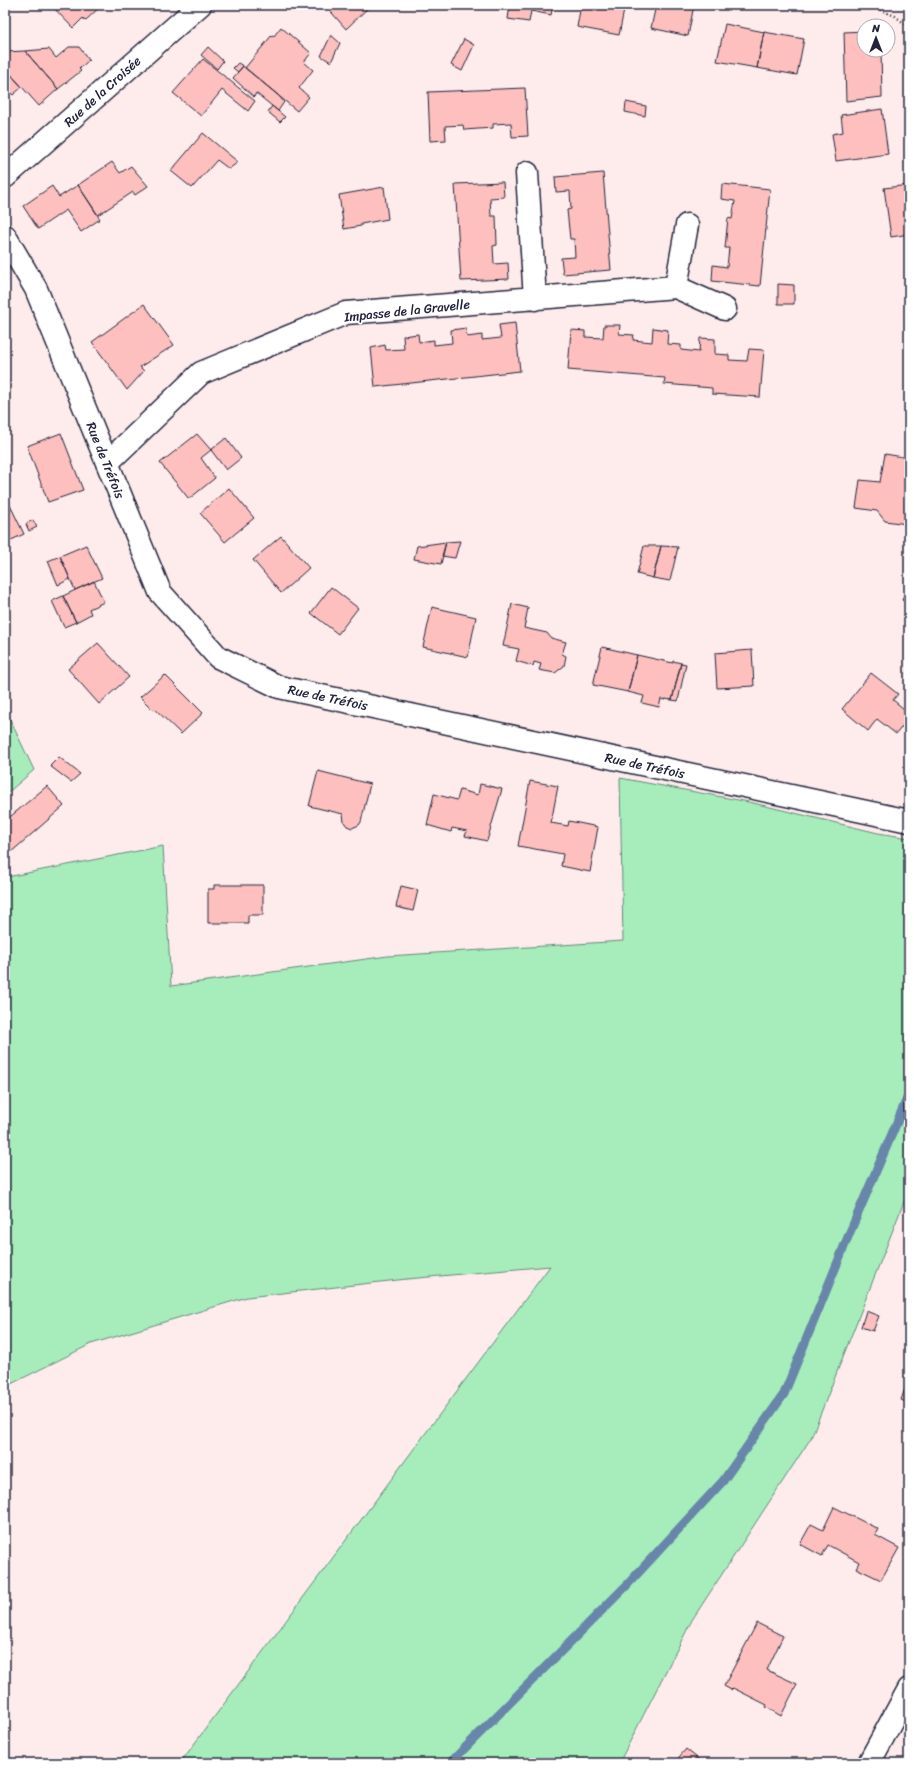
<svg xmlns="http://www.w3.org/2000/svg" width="914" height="1768" font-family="Sriracha,sans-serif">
	<rect width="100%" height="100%" fill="#feecec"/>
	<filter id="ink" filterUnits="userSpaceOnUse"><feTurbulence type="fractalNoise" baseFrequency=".025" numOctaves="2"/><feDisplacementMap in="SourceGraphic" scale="8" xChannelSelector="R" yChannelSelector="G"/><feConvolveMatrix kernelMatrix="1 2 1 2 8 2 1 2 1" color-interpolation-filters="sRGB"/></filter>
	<g filter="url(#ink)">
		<path fill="#a6edbb" stroke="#64887b" d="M5 709 34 770 5 795Z
			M620 778 749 802 878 833 909 838V1189L811 1438 692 1620 619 1763H180L550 1266 407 1279 247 1297 91 1344 5 1387V875L7 877 163 846 171 986 388 956 623 941Z"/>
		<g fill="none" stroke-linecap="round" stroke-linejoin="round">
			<path stroke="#6886aa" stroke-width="9" d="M450 1763 627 1585 723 1481 784 1394 850 1232 909 1094"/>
		</g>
		<path fill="#fdc0be" stroke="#22223b" d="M51 5H102L85 21 83 18 73 28Z
			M325 5H371L346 29Z
			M510 5H553L551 15 531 11 529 22 508 19Z
			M581 5H625L619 35 577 27Z
			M656 5H694L688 36 651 28Z
			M725 24 764 32 757 68 717 61Z
			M281 27 311 53 304 62 313 70 299 88 309 97 297 111 245 68 272 35 274 36Z
			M864 31V50H881L882 97 846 101 844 32Z
			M764 32 804 39 797 75 757 68Z
			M331 35 340 43 331 62 321 56Z
			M464 39 474 45 462 71 451 65Z
			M69 47H79L89 60 79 69 81 71 58 89 25 51 49 49 56 58Z
			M208 47 223 61 217 69 201 55Z
			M25 51 58 89 39 106 5 68V52Z
			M203 59 255 101 248 111 222 90 201 116 173 93Z
			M238 63 243 66 238 72 233 68Z
			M243 66 278 95 284 102 278 111 256 93 254 97 233 78Z
			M5 68 22 87 13 95 8 90Z
			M525 88 528 136 512 137 511 123 493 124V128L464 130 463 125 445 126 446 140 430 141 428 92Z
			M626 102 646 106 645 116 625 112Z
			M272 106 285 117 280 122 268 112Z
			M882 109 888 154 836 161 832 134 843 132 841 115Z
			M203 133 238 162 229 169 217 160 192 188 171 171Z
			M112 162 120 173 131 166 148 186 135 195 133 192 98 215 78 185Z
			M603 173 611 270 563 274 561 258 575 257 574 239H570L567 210 571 209 570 191 556 192 555 177Z
			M503 182 504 197 490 198 491 216H496L497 245 493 246 494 264 508 263 509 279 461 281 455 184Z
			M722 184 770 189 760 286 712 281 713 265 727 267 729 248H725L728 218 732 219 735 201 721 199Z
			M78 185 100 219 81 232 66 210 38 229 23 206 52 186 59 197Z
			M909 185V234L891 237 884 188Z
			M384 187 388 219 361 224V226L344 229 339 195Z
			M778 284 794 285V304H778Z
			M144 304 174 345 140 367 144 371 127 390 92 342Z
			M515 323 520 371 375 387 371 348 385 345 386 350 404 349 403 336 418 334 419 342 434 340V345L452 343 451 330 466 328 467 337 482 335V340L501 338 499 325Z
			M604 325H620L619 334 634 335 633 340 652 342 653 328 668 330 667 344 681 345V350L699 352 700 338 715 339V354L729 355V360L747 361 749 349 764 350 760 397 712 394V388L664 384 665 378 568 370 571 330 585 331V337L603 338Z
			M61 433 83 490 48 502 27 446Z
			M197 434 211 450 201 458 215 478 189 499 160 463Z
			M226 438 241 458 226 470 211 450Z
			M885 454 909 458V513L907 524 885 521 877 511 856 508 860 480 880 482Z
			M229 488 254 518 225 542 200 513Z
			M5 495 24 534 5 543Z
			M33 520 37 527 29 531 26 524Z
			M281 536 309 568 281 593 253 560Z
			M460 541 455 558 442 556 446 542Z
			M446 542 441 564 414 559 417 546Z
			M86 545 102 578 75 590 60 556Z
			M644 546H661L653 578 637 574Z
			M661 546 678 547 670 581 653 578Z
			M60 556 70 579 58 585 48 561Z
			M94 581 104 602 89 609 91 614 76 622 63 596Z
			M909 586V604L902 600Z
			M331 587 358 608 338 634 311 613Z
			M63 596 76 622 64 627 52 601Z
			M512 604 528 608 524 628 547 633 551 638 566 642 562 654 566 656 564 666 555 673 539 670 541 664 534 662 533 666 516 661 519 649 503 646Z
			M432 607 476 617 468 657 423 647Z
			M98 643 129 677 99 704 68 669Z
			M602 647 637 655 628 692 593 685Z
			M752 650 754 686 717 688 715 653Z
			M637 655 673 663V661L681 663 672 700 665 699V700L661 699 659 707 642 703 644 696 628 692Z
			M681 663 686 664 678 701 672 700Z
			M871 673 898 694 893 700 909 713V718L896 734 877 719 868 731 842 709Z
			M165 675 203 713 181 734 155 709 153 710 140 697Z
			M59 757 80 774 71 782 50 766Z
			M318 771 370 784 361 822 359 825 352 828 347 826 344 822 343 814 309 806Z
			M530 781 558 786 551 823 568 826 569 821 598 827 590 872 561 866 563 854 518 846Z
			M480 784 502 789 487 841 465 836 467 831 452 828 451 832 427 825 434 794 457 800 460 790 478 795Z
			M47 786 64 806 10 853 5 848V821Z
			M214 885H263V915H248V923H208V889H214Z
			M401 886 418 890 413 911 396 907Z
			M866 1311 879 1316 873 1331 861 1327Z
			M908 1380 909 1381V1403L901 1400Z
			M834 1507 878 1529 875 1535 899 1548 881 1580 856 1568 859 1562 828 1545 822 1556 800 1544 811 1524 823 1530Z
			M757 1623 783 1636 767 1670 797 1684 781 1716 766 1707 767 1705 733 1688 731 1690 724 1686Z
			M686 1749 703 1763H674Z"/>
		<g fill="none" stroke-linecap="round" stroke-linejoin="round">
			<defs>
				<path id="minor" d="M527 173 535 299
					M5 236 36 289 160 592 218 657 279 687 909 821
					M676 287 687 225
					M107 463 201 373 346 313 676 287 725 309
					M869 1763 909 1689"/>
				<path id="secondary" d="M5 177 200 5"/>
			</defs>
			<use href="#minor" stroke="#22223b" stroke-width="25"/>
			<use href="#secondary" stroke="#22223b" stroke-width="25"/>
			<path stroke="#22223b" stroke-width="2.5" stroke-dasharray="1 3" stroke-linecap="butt" d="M869 5 895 16 909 27"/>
			<use href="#minor" stroke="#fff" stroke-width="22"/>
			<use href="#secondary" stroke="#fff" stroke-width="22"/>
		</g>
	</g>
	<g text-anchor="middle" stroke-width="3.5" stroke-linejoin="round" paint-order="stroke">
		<g font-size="13" fill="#22223b" stroke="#fff">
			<text transform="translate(102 91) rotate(-42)" y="5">Rue de la Croisée</text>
			<text transform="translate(407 310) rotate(-6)" y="5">Impasse de la Gravelle</text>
			<text transform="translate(106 460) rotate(68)" y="5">Rue de Tréfois</text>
			<text transform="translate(328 697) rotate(12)" y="5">Rue de Tréfois</text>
			<text transform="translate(645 765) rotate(12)" y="5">Rue de Tréfois</text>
		</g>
	</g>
	<rect width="914" height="1768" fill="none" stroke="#fff" stroke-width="20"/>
	<rect x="10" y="10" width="894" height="1748" fill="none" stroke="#22223b" stroke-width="1.5" filter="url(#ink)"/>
	<g transform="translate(876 38)"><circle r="19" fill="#ffffff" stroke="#a7a7b1"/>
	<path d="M0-3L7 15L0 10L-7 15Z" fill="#22223b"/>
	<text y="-6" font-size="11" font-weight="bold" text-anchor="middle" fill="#22223b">N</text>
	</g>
</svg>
